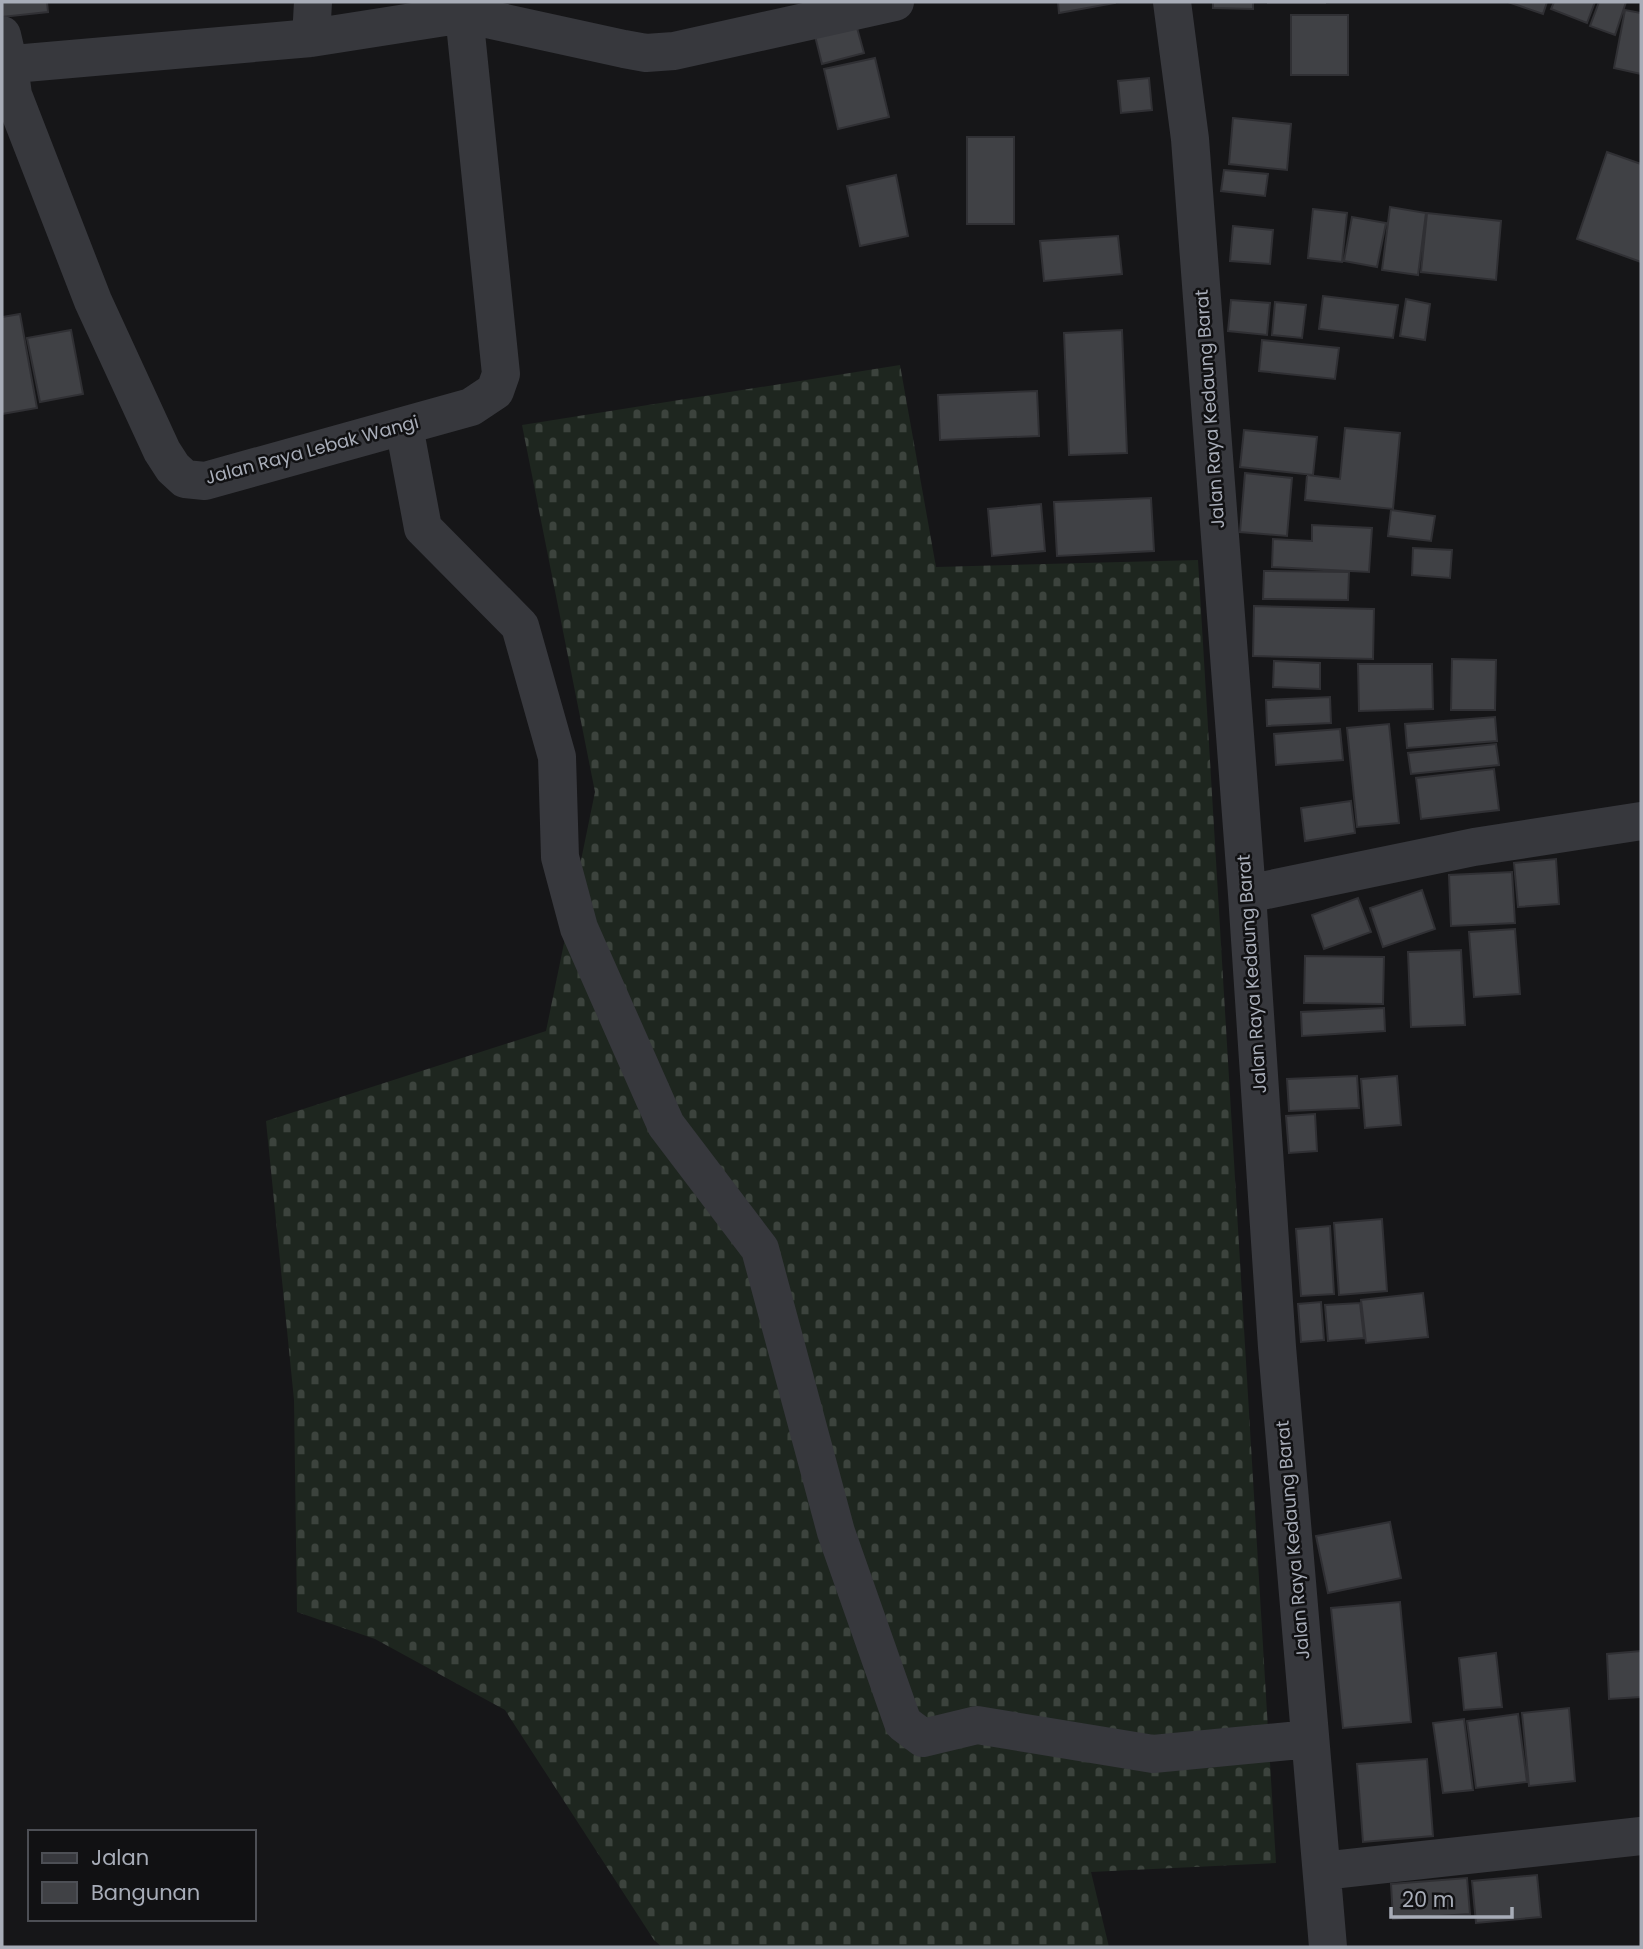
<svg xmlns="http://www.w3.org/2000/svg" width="1643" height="1949" font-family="Poppins,sans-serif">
	<defs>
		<pattern id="cemetery-stones" width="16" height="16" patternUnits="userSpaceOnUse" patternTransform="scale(1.75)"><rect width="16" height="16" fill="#1e261f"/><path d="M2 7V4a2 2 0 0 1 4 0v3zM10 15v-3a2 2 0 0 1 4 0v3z" fill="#3c433d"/></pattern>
	</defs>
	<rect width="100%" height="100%" fill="#161618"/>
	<path fill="url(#cemetery-stones)" d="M900 365 936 567 1198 560 1276 1863 1091 1872 1109 1947H662L654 1940 505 1710 375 1639 297 1612 294 1400 266 1121 546 1031 595 792 522 425Z"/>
	<path fill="#404145" stroke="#303034" stroke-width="2" d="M2 2H47L48 12 2 17Z
		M1058 2H1115V3L1059 13Z
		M1213 2H1253V9L1213 8Z
		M1268 2H1325V3H1268Z
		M1508 2H1547L1543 14Z
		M1554 2H1595L1587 23 1551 9Z
		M1599 2H1626L1615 35 1590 26Z
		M1625 10 1641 13V74L1614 68Z
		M1291 15H1348V75H1291Z
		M854 17 864 53 822 64 813 28Z
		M875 58 889 117 838 129 824 69Z
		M1149 78 1152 110 1121 113 1118 81Z
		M1233 118 1291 124 1287 170 1229 164Z
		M967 137H1014V224H967Z
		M1607 152 1641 164V262L1577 239Z
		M1224 170 1268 174 1265 196 1221 191Z
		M896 175 908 236 860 246 847 186Z
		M1390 207 1426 213 1418 275 1382 270Z
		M1313 209 1347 213 1342 262 1308 258Z
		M1427 213 1501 221 1496 280 1421 272Z
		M1352 217 1386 223 1377 267 1344 261Z
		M1233 226 1273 230 1270 264 1230 261Z
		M1118 236 1122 274 1044 281 1040 241Z
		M1323 296 1398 305 1393 338 1319 329Z
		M1406 299 1430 304 1425 340 1400 336Z
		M1231 300 1270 303 1267 335 1228 331Z
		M1275 302 1306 305 1302 338 1272 335Z
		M20 314 37 408 2 414V317Z
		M71 330 83 394 40 402 27 338Z
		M1122 330 1127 453 1069 455 1064 333Z
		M1262 340 1339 348 1335 379 1259 371Z
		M1037 391 1039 436 940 440 938 395Z
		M1345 428 1400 433 1393 509 1305 500 1307 475 1340 479Z
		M1244 430 1317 437 1313 475 1240 467Z
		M1245 473 1292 478 1287 536 1240 532Z
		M1151 498 1154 551 1057 556 1054 502Z
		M1041 504 1045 551 992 556 988 509Z
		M1391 510 1435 516 1431 541 1388 536Z
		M1312 525 1372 528 1369 572 1272 567 1273 539 1312 541Z
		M1413 548 1452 550 1450 578 1412 575Z
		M1264 571 1349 572 1348 600 1263 599Z
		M1254 606 1374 609 1373 659 1253 656Z
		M1452 659 1496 660 1495 710H1451Z
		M1274 661 1320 663V689L1273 687Z
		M1358 664H1432L1433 709 1359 711Z
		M1330 697 1331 723 1267 726 1266 700Z
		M1495 717 1497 741 1407 748 1405 724Z
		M1389 724 1399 823 1357 827 1347 728Z
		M1340 729 1343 760 1276 765 1274 734Z
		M1496 744 1499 765 1411 774 1408 753Z
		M1494 769 1499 810 1421 819 1416 778Z
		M1351 801 1355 833 1305 841 1301 808Z
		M1556 859 1559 904 1518 907 1514 863Z
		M1512 872 1515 923 1451 926 1449 875Z
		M1422 890 1435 929 1383 947 1370 908Z
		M1358 898 1371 932 1324 949 1312 915Z
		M1515 929 1520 994 1474 997 1469 932Z
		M1461 950 1465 1025 1411 1027 1408 952Z
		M1305 956 1384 957 1383 1004 1304 1003Z
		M1384 1008 1385 1031 1302 1036 1301 1012Z
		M1357 1076 1359 1108 1289 1111 1287 1079Z
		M1397 1076 1401 1125 1365 1128 1361 1079Z
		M1315 1114 1317 1151 1289 1153 1286 1116Z
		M1382 1219 1387 1291 1339 1295 1334 1223Z
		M1330 1226 1334 1294 1301 1296 1296 1229Z
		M1423 1293 1428 1337 1366 1343 1361 1300Z
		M1321 1302 1324 1340 1301 1342 1298 1304Z
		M1360 1303 1364 1338 1328 1341 1325 1305Z
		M1390 1522 1401 1578 1328 1593 1316 1536Z
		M1400 1602 1411 1722 1343 1728 1331 1608Z
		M1641 1651V1697L1609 1699 1607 1654Z
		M1496 1653 1502 1707 1464 1710 1459 1658Z
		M1569 1708 1575 1781 1529 1786 1522 1713Z
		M1518 1714 1527 1782 1476 1788 1467 1721Z
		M1464 1719 1473 1790 1443 1793 1433 1723Z
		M1427 1759 1433 1836 1363 1842 1357 1764Z
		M1537 1875 1541 1917 1476 1923 1472 1881Z
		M1467 1878 1470 1914 1393 1919 1391 1884Z"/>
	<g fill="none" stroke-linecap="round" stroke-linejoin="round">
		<path stroke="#37383d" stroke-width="38" d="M1172 2 1190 139 1247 894 1277 1347 1328 1947
			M2 35 9 65 13 95 93 301 162 451 173 468 185 479 205 481 471 407 495 391 501 374 464 14
			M311 38 313 2
			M2 65 311 38 464 14 624 49 646 53 674 51 895 2
			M404 426 423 528 520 626 557 757 560 857 579 928 666 1125 760 1249 836 1532 903 1723 923 1738 977 1725 1153 1754 1310 1739
			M1247 894 1474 847 1641 821
			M1322 1871 1641 1836"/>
	</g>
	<g text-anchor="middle" stroke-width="5" stroke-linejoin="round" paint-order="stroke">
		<g font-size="18" fill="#a8adb8" stroke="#111113">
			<text transform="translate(1210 409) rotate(-94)" y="6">Jalan Raya Kedaung Barat</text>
			<text transform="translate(312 450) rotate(-15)" y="6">Jalan Raya Lebak Wangi</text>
			<text transform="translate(1252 974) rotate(-94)" y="6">Jalan Raya Kedaung Barat</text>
			<text transform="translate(1293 1540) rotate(-95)" y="6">Jalan Raya Kedaung Barat</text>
		</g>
	</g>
	<rect width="1643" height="1949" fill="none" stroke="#a8adb8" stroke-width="7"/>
	<rect x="28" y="1830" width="228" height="91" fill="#111113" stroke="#4d4f55" stroke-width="2"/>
	<rect x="42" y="1853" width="35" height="10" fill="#37383d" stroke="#4d4f55" stroke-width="2"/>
	<text x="91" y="1865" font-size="21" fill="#a8adb8">Jalan</text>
	<rect x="42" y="1882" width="35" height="21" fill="#404145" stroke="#4d4f55" stroke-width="2"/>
	<text x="91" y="1900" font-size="21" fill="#a8adb8">Bangunan</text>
	<path d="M1391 1907v10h121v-10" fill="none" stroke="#a8adb8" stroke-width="3.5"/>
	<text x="1402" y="1907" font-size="21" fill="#a8adb8" stroke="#111113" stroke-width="5" paint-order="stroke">20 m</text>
</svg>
